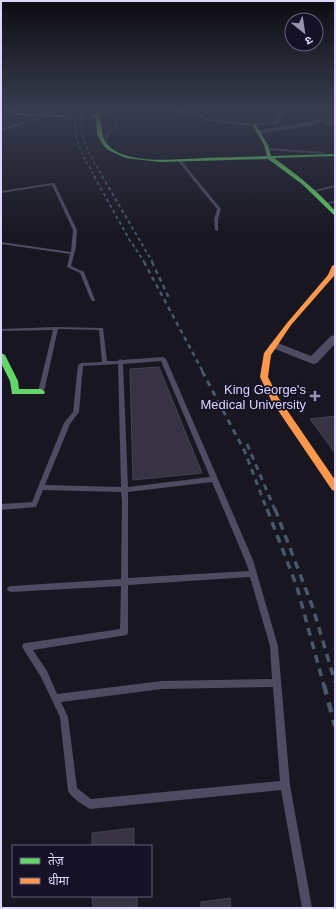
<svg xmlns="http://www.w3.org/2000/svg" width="336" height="909" font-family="Helvetica,'Noto Sans Devanagari',sans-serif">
	<rect width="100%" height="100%" fill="#181621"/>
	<path fill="#373343" stroke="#454154" d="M159 367 202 473 133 480 130 369Z
		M335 416V453L310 419Z
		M134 828V846H92V833Z
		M92 896H137V907L93 908Z
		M230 898 231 908H201V902Z"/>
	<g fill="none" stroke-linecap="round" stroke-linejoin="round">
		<path stroke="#363342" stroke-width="8" stroke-dasharray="8 4.5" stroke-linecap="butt" d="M65 116H94"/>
		<path fill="#4e4b62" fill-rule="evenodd" d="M149 109 198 112 207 119 255 124 276 122 277 123 255 126 206 121 197 114Z
			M279 109H307L306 110Z
			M46 115 48 116 1 131V129Z
			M116 124 118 125 108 134 106 144 104 145 106 134Z
			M267 148 323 152 324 153 323 154 266 150Z
			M178 159H180L221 209 218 219V231L215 230 214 219 217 209 178 161Z
			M53 183 55 184 77 230 76 247 71 266 84 272 95 300V301H93L91 300 80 273 67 267 70 254 1 244V242L71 252 73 230 52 185 1 193V191Z
			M335 185V187L314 192 312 191Z
			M335 201V203L326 204 324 203Z
			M56 327 103 328 107 361H118L120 359 122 360 163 357 166 359 253 560 278 646 290 785 312 908H302L281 790 90 809C84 806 71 797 68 791L60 717 41 677 22 647 23 644 26 643 120 629 121 586 11 592 8 591 7 589 8 587 11 586 121 579 122 502 121 492 43 490 36 507 1 510V504L32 502 64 423 73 412 78 365 81 363 102 362 99 330 58 329 44 392 41 394 39 393 38 392 53 330 1 331V329ZM161 361 210 477 128 487 123 364ZM118 364 121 487 45 485 70 424 79 412 83 366ZM212 482 245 560 249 571 128 578V492ZM250 577 270 646 272 679 162 681 57 694 47 671 33 650 127 635 128 632V585ZM273 687 280 781 91 799 77 788 68 717 61 702 162 689Z"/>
		<path fill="#4e4b62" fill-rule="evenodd" d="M103 109H110L99 117H95V115Z
			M278 109H284L279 123 276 125 273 123Z
			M318 119 321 121 320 122 310 126 258 134 255 132 258 130 309 122Z
			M335 121V125H327L324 123 327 121Z
			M335 335V344L317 363 313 364 270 347 269 345 274 342 278 343 311 356 331 336Z"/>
		<path fill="#63d668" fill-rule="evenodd" d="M2 109H8L18 113 67 116 65 117 17 115Z
			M93 115H98C104 125 99 135 107 144 126 166 178 159 205 158 225 157 246 157 267 156L264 145 253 125 255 124 268 145 271 156 335 154V156L274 158C296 174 317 190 335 211V216L302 184 268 159 160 162 126 158 108 150 103 145 97 134 96 118 93 117Z
			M1 353 5 355 18 381 19 389H41L45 392 44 394H12L10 381 1 363Z"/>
		<path fill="#ff974d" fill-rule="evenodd" d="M335 264V274L333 277 291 325 271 355 268 377 278 397 335 480V491L332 490 271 400 260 377 264 353 287 323 328 275 332 266Z"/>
		<path stroke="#46586a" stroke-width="1.5" stroke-dasharray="3 2.5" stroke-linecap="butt" d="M77 109C69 134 83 156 95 177
			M85 109C75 136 90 155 103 177
			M90 118 92 113"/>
		<path stroke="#46586a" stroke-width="2" stroke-dasharray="3.5 3" stroke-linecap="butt" d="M94 176 129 239 145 263
			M102 176 153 263"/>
		<path stroke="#46586a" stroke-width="2.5" stroke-dasharray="4.5 4" stroke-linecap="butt" d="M144 262 203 372
			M152 262 169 298"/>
		<path stroke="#46586a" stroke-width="3" stroke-dasharray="6 5" stroke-linecap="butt" d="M202 371 245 452 267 510
			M247 444 275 510"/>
		<path stroke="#46586a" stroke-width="3.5" stroke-dasharray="8 6" stroke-linecap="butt" d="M267 509 297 587 324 686
			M275 509 313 608 335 682"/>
		<path stroke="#46586a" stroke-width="4.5" stroke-dasharray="10 8" stroke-linecap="butt" d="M324 685 335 726"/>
	</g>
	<linearGradient id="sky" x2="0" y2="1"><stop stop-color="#0d0c12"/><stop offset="0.46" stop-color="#373c4e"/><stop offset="1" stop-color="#373c4e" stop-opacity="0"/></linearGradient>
	<rect width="336" height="236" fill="url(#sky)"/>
	<path fill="#9993b0" stroke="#151126" stroke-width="1.5" d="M313 390h4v4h4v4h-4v4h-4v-4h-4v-4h4z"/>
	<g text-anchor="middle" stroke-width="3.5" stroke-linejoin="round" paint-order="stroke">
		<g font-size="13" fill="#ded7fd" stroke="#151126" text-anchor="end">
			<text x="306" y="394">King George's<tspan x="306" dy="15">Medical University</tspan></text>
		</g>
	</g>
	<rect width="336" height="909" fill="none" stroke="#ded7fd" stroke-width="4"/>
	<rect x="12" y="845" width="140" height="52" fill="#151126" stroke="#65607c"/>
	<rect x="20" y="858" width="20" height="6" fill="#63d668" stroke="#65607c"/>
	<text x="48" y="865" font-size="12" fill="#ded7fd">तेज़</text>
	<rect x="20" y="878" width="20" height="6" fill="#ff974d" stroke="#65607c"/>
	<text x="48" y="885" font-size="12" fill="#ded7fd">धीमा</text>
	<g transform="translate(304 32) rotate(150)"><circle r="19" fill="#151126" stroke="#65607c"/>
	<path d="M0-3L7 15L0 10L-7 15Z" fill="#9993b0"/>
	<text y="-6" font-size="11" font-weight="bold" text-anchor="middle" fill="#ded7fd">उ</text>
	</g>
</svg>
